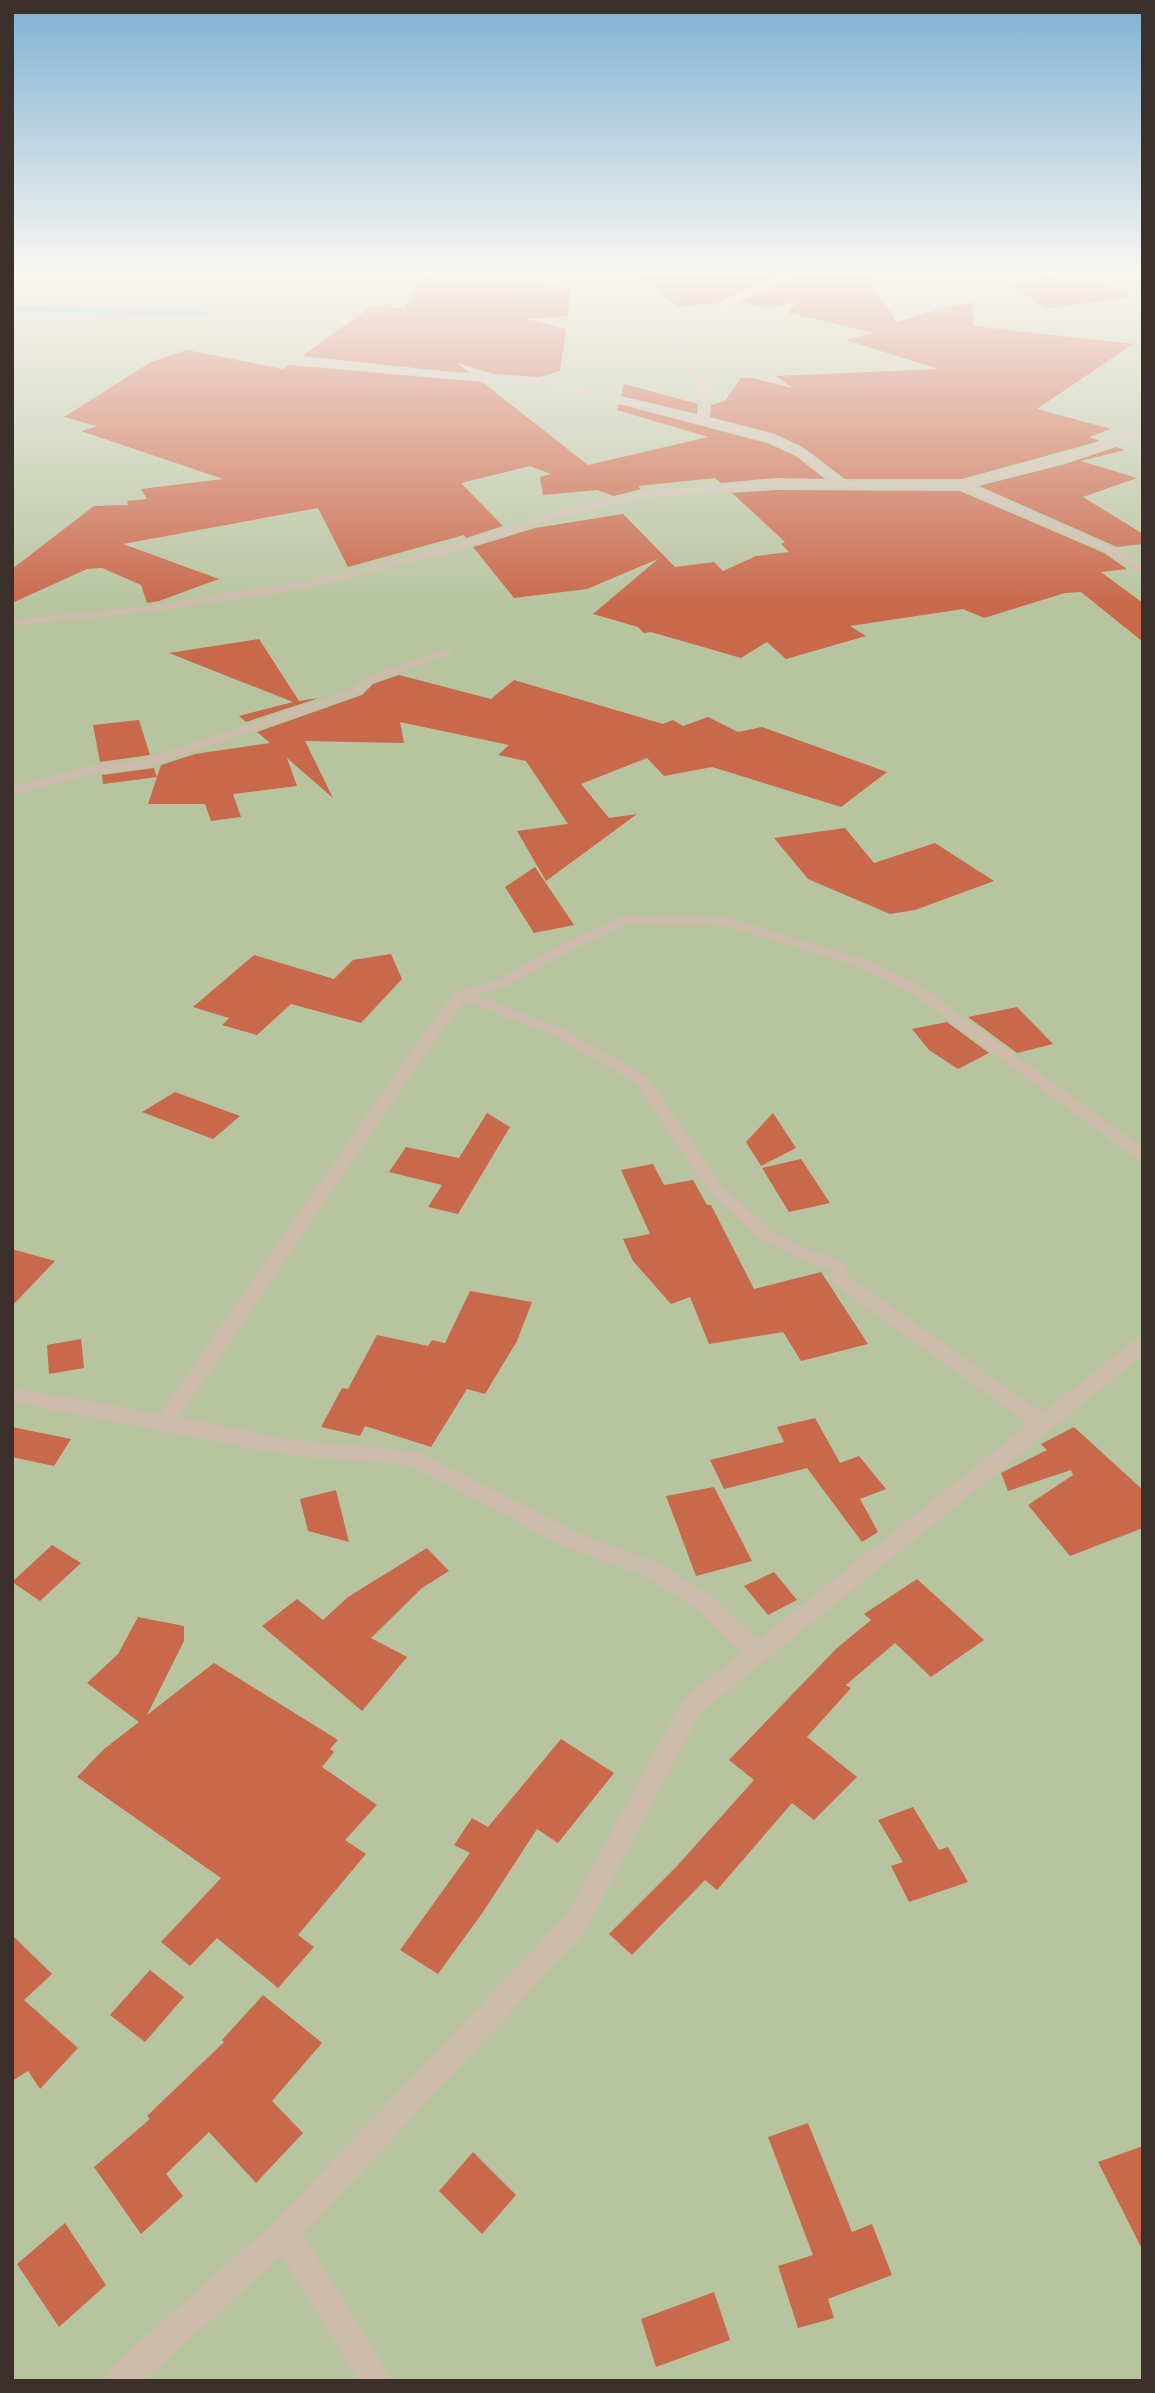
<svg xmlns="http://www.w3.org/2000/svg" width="1155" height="2393" font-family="'IBM Plex Sans',sans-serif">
	<rect width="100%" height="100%" fill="#f4ebe1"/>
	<path fill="#b8c4a0" d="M12 270H1143V2381H12Z"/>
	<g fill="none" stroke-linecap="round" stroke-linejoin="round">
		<path stroke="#7fb0b2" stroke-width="4.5" d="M12 308 206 314"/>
	</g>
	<path fill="#c8694b" d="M628 270H790L718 303 678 307Z
		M810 270H872L873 279 869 280 897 322 949 306 972 303 973 326 1133 344 1037 409 1111 429 1089 437 1100 441 962 479H845L804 448 775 434 710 417 711 405 725 401 741 378H752L792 388 776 376 939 369 845 340 875 333 788 313 797 301 770 309 739 302Z
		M1047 277 1129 291V297L1048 309 1011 287Z
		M423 279 571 288 568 316 527 319 566 329 560 371 540 377 494 374 457 363 470 373 443 371 302 356 372 306 404 309 417 284Z
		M187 350 283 369 289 365 482 382 588 465 708 437 617 410 619 404 767 443 796 456 825 479 775 478 721 483 715 478 638 486 641 489 614 496 597 490 543 495 540 477 551 474 530 466 461 483 503 526 466 538 464 535 348 567 318 508 123 544 219 579 159 601 147 603 141 585 102 568 87 569 12 603V569L94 506 128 505 127 501 147 499 141 489 223 479 81 431 97 426 64 417 151 362Z
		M624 384 698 404 697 414 621 396Z
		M1116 447 1125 450 1081 461 1137 478 1083 497 1143 534V544L1117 547 979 486 1065 464Z
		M775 490 960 491 1104 553 1127 569 1101 572 1143 603V642L1081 592 1065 593 984 618 963 609 850 626 866 636 786 659 767 642 741 658 651 632 644 633 638 627 593 614 658 559 587 589 514 598 473 547 535 528 623 514 675 567 714 562 723 571 756 556 789 552 781 544 785 542 732 493Z
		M259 639 299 701 319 698 246 722 239 716 293 702 169 653Z
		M399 675 491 699 514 680 663 724 673 720 683 726 708 717 738 732 762 727 887 772 841 807 712 767 664 776 647 758 581 784 609 818 637 814 546 881 517 831 568 824 526 761 498 755 509 745 400 722 404 743 305 741 333 798 287 758 297 786 233 794 241 817 211 821 205 804H148L161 765 195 754 270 743 257 732 362 695 373 684Z
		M139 720 150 755 100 762 93 725Z
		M154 768 157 777 103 784 102 775Z
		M845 828 874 863 935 843 994 881 915 910 890 914 808 879 774 838Z
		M535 867 574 925 534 933 505 887Z
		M391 954 402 979 361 1023 291 1004 257 1035 222 1025 229 1018 193 1007 254 955 334 979 353 960Z
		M1017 1007 1053 1044 1017 1053 968 1017Z
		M947 1022 989 1053 958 1069 929 1050 912 1029Z
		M175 1092 240 1116 213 1139 142 1112Z
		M487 1113 510 1127 458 1214 428 1207 442 1185 389 1172 406 1147 459 1158Z
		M773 1113 796 1148 761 1166 746 1142Z
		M801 1159 830 1203 789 1212 762 1168Z
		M653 1164 664 1185 693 1180 707 1205H711L754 1289 821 1272 868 1344 801 1361 783 1332 709 1344 690 1297 671 1304 633 1261 623 1239 650 1234 621 1170Z
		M12 1249 55 1261 12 1306Z
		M470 1291 532 1302 517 1341 485 1394 467 1389 431 1447 365 1426 360 1436 321 1427 342 1388 348 1389 377 1335 428 1346 432 1340 445 1343Z
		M81 1339 84 1368 49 1374 47 1345Z
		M815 1418 840 1463 859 1456 886 1489 860 1499 878 1532 862 1542 807 1468 724 1489 710 1460 784 1442 777 1427Z
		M12 1427 71 1439 54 1466 12 1457Z
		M1074 1427 1143 1490V1528L1070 1556 1028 1505 1073 1475 1071 1470 1008 1491 1001 1473 1047 1450 1041 1444Z
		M714 1487 752 1561 696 1576 666 1496Z
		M336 1490 349 1542 308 1531 300 1499Z
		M52 1545 81 1563 40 1601 12 1582Z
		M427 1548 449 1571 422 1588 371 1638 407 1657 362 1711 262 1626 297 1599 323 1620 348 1597Z
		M774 1572 797 1600 768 1615 744 1586Z
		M917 1579 984 1640 931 1677 895 1643 846 1685 851 1688 807 1737 857 1777 814 1820 792 1803 717 1890 705 1880 632 1955 609 1934 677 1866 754 1780 729 1760 837 1648 871 1620 864 1614Z
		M138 1617 184 1626V1641L147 1715 214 1663 338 1740 330 1749 334 1752 322 1767 377 1805 345 1840 366 1854 298 1935 314 1947 278 1988 217 1938 190 1966 161 1942 221 1878 77 1777 104 1749 139 1722 87 1683 118 1654Z
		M561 1739 614 1773 558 1843 537 1829 483 1912 438 1974 400 1950 470 1853 454 1845 472 1818 488 1827Z
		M913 1807 939 1850 948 1847 968 1882 909 1902 891 1866 903 1862 878 1820Z
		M12 1935 52 1974 24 2000 78 2048 40 2089 28 2071 12 2081Z
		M150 1970 184 1997 145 2042 110 2015Z
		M263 1995 322 2043 272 2101 303 2133 256 2183 209 2132 166 2174 183 2196 141 2234 94 2167 150 2119 147 2116 224 2042 222 2040Z
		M808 2123 852 2232 872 2224 892 2275 828 2299 834 2318 798 2328 778 2266 813 2255 768 2137Z
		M1143 2146V2251L1098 2162Z
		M473 2152 516 2195 482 2234 439 2191Z
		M65 2223 106 2285 59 2327 17 2264Z
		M714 2292 730 2340 656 2367 641 2319Z"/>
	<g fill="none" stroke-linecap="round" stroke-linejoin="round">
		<path fill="#cdbbac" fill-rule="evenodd" d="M798 270H808L729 303 708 325 668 337 683 366 705 380 709 403 707 419 774 437 803 450 844 482H962L1058 457 1143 430V435L1064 461 971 485 1111 547 1143 566V573L1105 551 961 488 775 487 641 498 563 516 433 557 329 583 271 594 147 612 12 626V620L147 606 329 577 425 553 557 512 641 492 775 481 833 482 797 454 768 441 663 412 533 382 443 378 257 359 261 357 298 358 443 374 533 378 699 417 701 403 697 381 677 369 660 336 702 321 725 301Z
			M447 649 453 652 451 654 372 682 361 693 146 768 91 774 12 795V787L90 766 140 761 353 689 364 678Z
			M625 916 729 918 872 962 922 987 1143 1148V1161L1137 1160 912 993 862 968 728 926 627 924 571 950 508 986 476 995 563 1029 647 1077 722 1185 770 1230 816 1253 843 1261 849 1277 1043 1413 1136 1339 1143 1337V1355L699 1714 585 1932 303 2235 393 2381H359L282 2256 143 2381H103L108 2370 274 2222 567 1914 683 1700 741 1653 695 1608 642 1575 565 1547 408 1465 286 1455 12 1402V1388L160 1414 423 1034 456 992 498 980 561 944ZM464 1001 553 1035 635 1083 710 1193 758 1238 804 1261 829 1269 833 1284 1029 1424 758 1640 711 1596 658 1563 581 1535 418 1452 286 1439 179 1417 435 1040Z"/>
	</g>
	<linearGradient id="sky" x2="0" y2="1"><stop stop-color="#7eb2d2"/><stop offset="0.45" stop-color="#faf6f2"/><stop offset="1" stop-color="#faf6f2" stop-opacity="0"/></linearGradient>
	<rect width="1155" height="605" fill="url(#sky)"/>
	<rect width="1155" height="2393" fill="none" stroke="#3b302b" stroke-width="28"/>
</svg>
